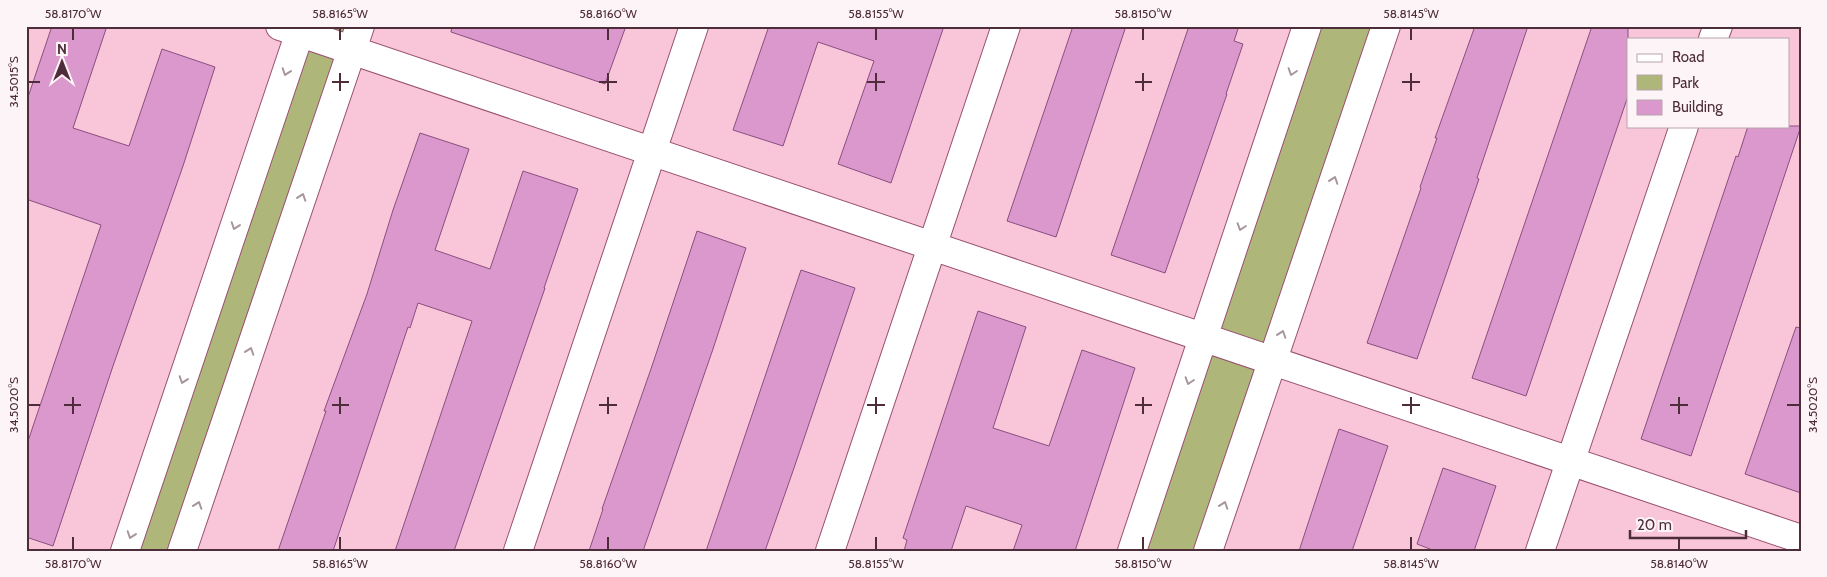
<svg xmlns="http://www.w3.org/2000/svg" width="1827" height="577" font-family="Cabin,sans-serif">
	<rect width="100%" height="100%" fill="#f9c6d9"/>
	<path fill="#aeb67a" d="M302 26H360L182 551H125Z
		M1307 26H1386L1208 551H1132Z"/>
	<path fill="#db98cd" stroke="#8a4e7f" d="M52 26H107L73 128 129 146 162 49 215 67 183 166 113 366 53 546 26 537V447L101 225 26 199V103Z
		M452 26H626L605 84 451 32Z
		M769 26H944L891 183 838 164 874 61 818 42 783 146 733 130Z
		M1073 26H1126L1056 237 1007 221Z
		M1189 26H1239L1234 41 1243 44 1226 94H1227L1165 273 1111 255Z
		M1475 26H1528L1477 178 1479 179 1417 359 1367 343 1421 188 1420 187 1437 138H1435Z
		M1592 26H1628V96L1526 396 1472 378Z
		M1748 126H1801L1691 456 1641 439 1736 156 1738 157Z
		M420 133 469 149 435 250 490 269 523 171 578 189 544 288H545L454 551H395L472 321 418 303 410 328 408 327 333 551H278L326 411H324L367 294 393 210Z
		M697 231 746 248 713 349 643 551H589L603 509H602L652 366Z
		M801 270 855 288 794 468 765 551H706Z
		M978 311 1026 327 993 428 1049 446 1082 350 1135 368 1075 551H1013L1022 525 966 506 951 551H904L907 540 903 538Z
		M1796 327 1801 328V493L1745 474Z
		M1339 429 1388 446 1352 551H1299Z
		M1443 468 1496 486 1474 551H1435L1417 544Z"/>
	<g fill="none" stroke-linecap="round" stroke-linejoin="round">
		<defs>
			<path id="minor" d="M280 26 1801 539
				M1713 39 1718 26
				M125 551 302 26
				M182 551 360 26
				M518 551 694 26
				M830 551 1006 26
				M1132 551 1307 26
				M1208 551 1386 26
				M1540 551 1684 126"/>
		</defs>
		<use href="#minor" stroke="#99506f" stroke-width="30"/>
		<use href="#minor" stroke="#fff" stroke-width="28"/>
	</g>
	<defs><path id="oneway-chevron" d="M-2-3.5L2.5 0L-2 3.5" fill="none" stroke-width="1.6" stroke-linecap="round" stroke-linejoin="round" transform="scale(1.25)"/></defs>
	<g stroke="#a6969c">
		<use href="#oneway-chevron" transform="translate(286 72) rotate(109)"/>
		<use href="#oneway-chevron" transform="translate(1292 72) rotate(108)"/>
		<use href="#oneway-chevron" transform="translate(1334 180) rotate(-71)"/>
		<use href="#oneway-chevron" transform="translate(302 197) rotate(-71)"/>
		<use href="#oneway-chevron" transform="translate(235 226) rotate(109)"/>
		<use href="#oneway-chevron" transform="translate(1241 227) rotate(108)"/>
		<use href="#oneway-chevron" transform="translate(1282 334) rotate(-71)"/>
		<use href="#oneway-chevron" transform="translate(250 351) rotate(-71)"/>
		<use href="#oneway-chevron" transform="translate(183 380) rotate(109)"/>
		<use href="#oneway-chevron" transform="translate(1189 381) rotate(108)"/>
		<use href="#oneway-chevron" transform="translate(198 505) rotate(-71)"/>
		<use href="#oneway-chevron" transform="translate(1224 505) rotate(-71)"/>
		<use href="#oneway-chevron" transform="translate(131 535) rotate(109)"/>
	</g>
	<path fill="none" stroke="#4e2d3a" stroke-width="2" d="M73 28V40M340 28V40M608 28V40M876 28V40M1143 28V40M1411 28V40M340 73V91M608 73V91M876 73V91M1143 73V91M1411 73V91M28 82H40M332 82H349M599 82H617M867 82H885M1135 82H1152M1402 82H1420M73 397V414M340 397V414M608 397V414M876 397V414M1143 397V414M1411 397V414M1679 397V414M28 405H40M64 405H81M332 405H349M599 405H617M867 405H885M1135 405H1152M1402 405H1420M1670 405H1688M1787 405H1800M73 537V550M340 537V550M608 537V550M876 537V550M1143 537V550M1411 537V550M1679 537V550"/>
	<rect width="1827" height="577" fill="none" stroke="#fdf4f7" stroke-width="55"/>
	<rect x="1627" y="38" width="162" height="90" fill="#fdf4f7" stroke="#b7a4ab"/>
	<rect x="1637" y="54" width="25" height="8" fill="#ffffff" stroke="#b7a4ab"/>
	<text x="1672" y="62" font-size="15" fill="#4e2d3a">Road</text>
	<rect x="1637" y="75" width="25" height="15" fill="#aeb67a" stroke="#b7a4ab"/>
	<text x="1672" y="88" font-size="15" fill="#4e2d3a">Park</text>
	<rect x="1637" y="100" width="25" height="15" fill="#db98cd" stroke="#b7a4ab"/>
	<text x="1672" y="112" font-size="15" fill="#4e2d3a">Building</text>
	<g transform="translate(62 62)" stroke="#fdf4f7" stroke-width="4" paint-order="stroke">
	<path d="M0-4L9 19L0 12L-9 19Z" fill="#4e2d3a"/>
	<text y="-8" font-size="14" font-weight="bold" text-anchor="middle" fill="#4e2d3a">N</text>
	</g>
	<path d="M1630 530v8h116v-8" fill="none" stroke="#4e2d3a" stroke-width="2.5"/>
	<text x="1637" y="530" font-size="15" fill="#4e2d3a" stroke="#fdf4f7" stroke-width="4" paint-order="stroke">20 m</text>
	<rect x="28" y="28" width="1772" height="522" fill="none" stroke="#4e2d3a" stroke-width="2"/>
	<g font-size="12" text-anchor="middle" fill="#4e2d3a">
		<text x="73" y="18">58.8170°W</text>
		<text x="340" y="18">58.8165°W</text>
		<text x="608" y="18">58.8160°W</text>
		<text x="876" y="18">58.8155°W</text>
		<text x="1143" y="18">58.8150°W</text>
		<text x="1411" y="18">58.8145°W</text>
		<text transform="translate(14 82) rotate(-90)" y="4">34.5015°S</text>
		<text transform="translate(14 405) rotate(-90)" y="4">34.5020°S</text>
		<text transform="translate(1813 405) rotate(-90)" y="4">34.5020°S</text>
		<text x="73" y="568">58.8170°W</text>
		<text x="340" y="568">58.8165°W</text>
		<text x="608" y="568">58.8160°W</text>
		<text x="876" y="568">58.8155°W</text>
		<text x="1143" y="568">58.8150°W</text>
		<text x="1411" y="568">58.8145°W</text>
		<text x="1679" y="568">58.8140°W</text>
	</g>
</svg>
